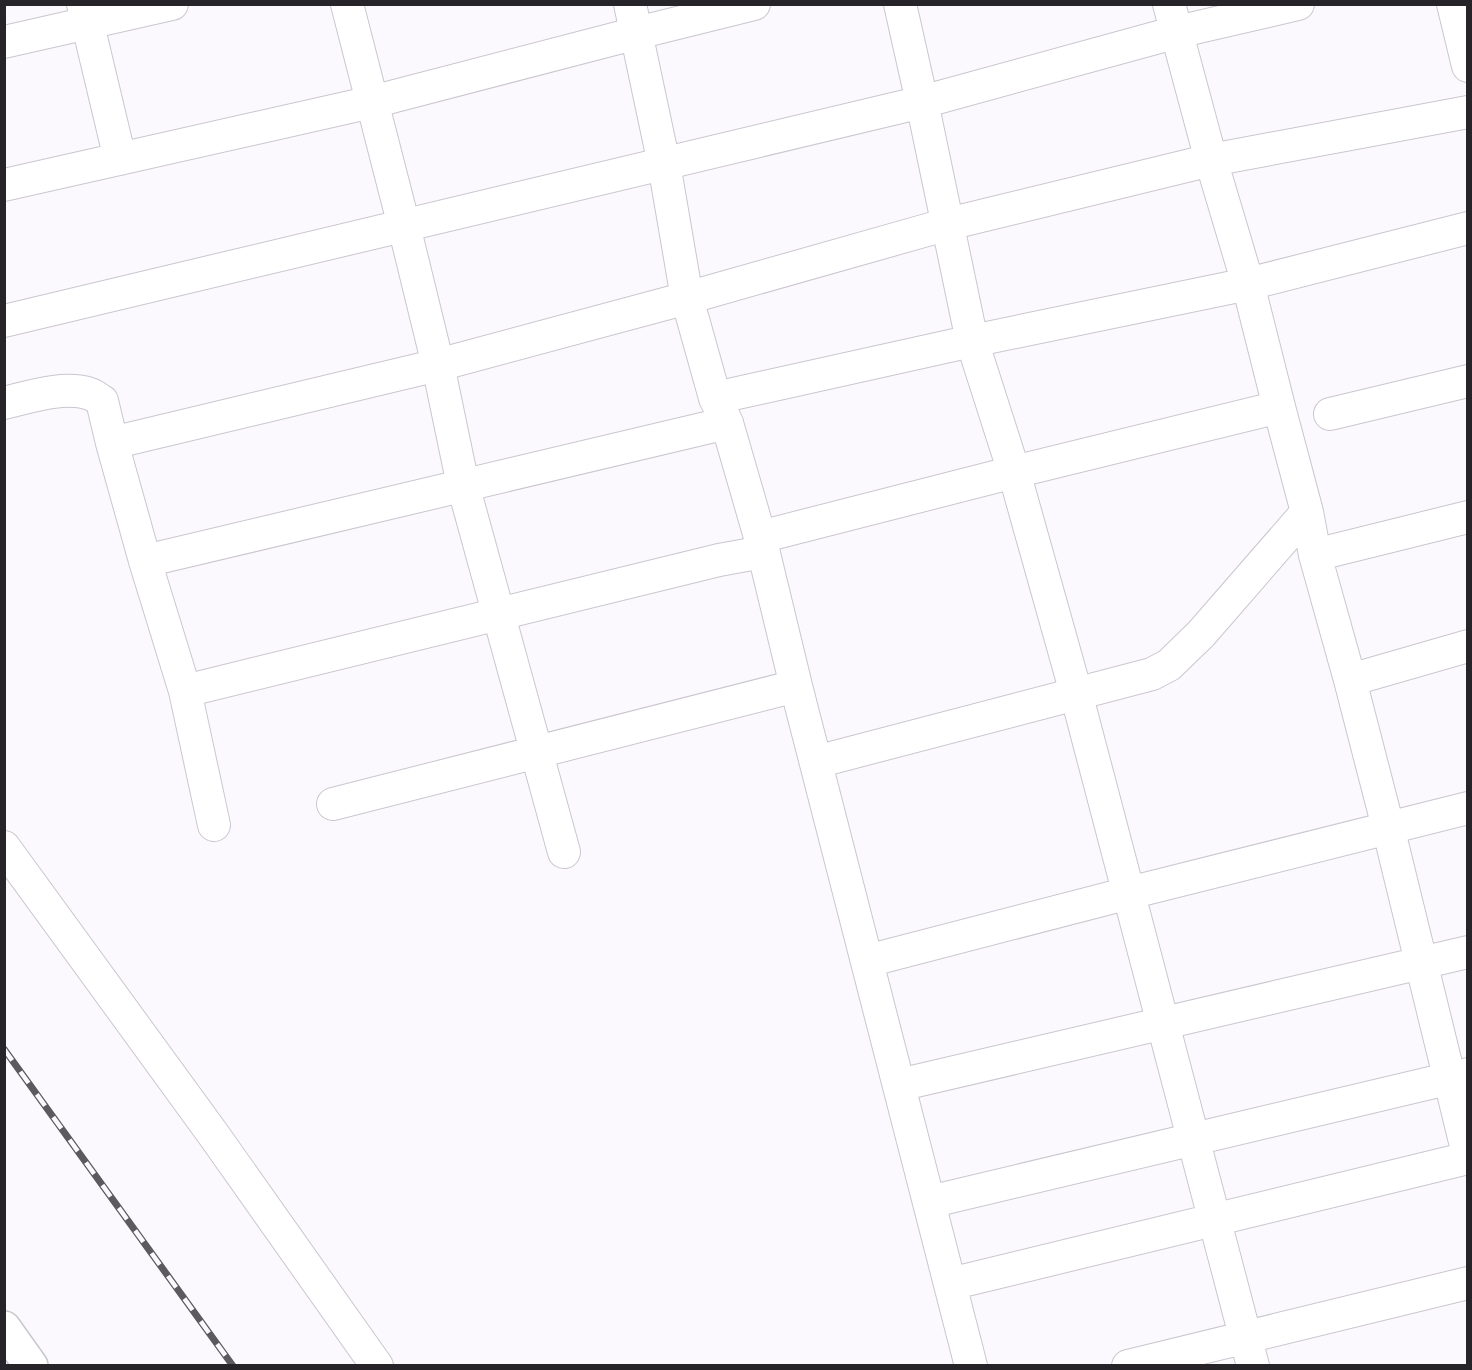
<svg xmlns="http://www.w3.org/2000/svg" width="1472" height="1370" font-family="'PT Sans',sans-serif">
	<rect width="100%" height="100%" fill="#fbf9fe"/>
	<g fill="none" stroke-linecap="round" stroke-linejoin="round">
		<defs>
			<path id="street" d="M83 4 120 159
				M347 4 404 226 438 365 463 485 564 852
				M630 4 664 164 687 298 715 398 727 423 760 537 796 686 971 1366
				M900 4 922 102 972 341 1014 472 1076 693 1253 1366
				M1169 4 1211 160 1248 284 1279 407 1307 512 1315 555 1350 680 1388 827 1468 1154
				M1453 4 1468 66
				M4 42 172 4
				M4 185 372 102 637 33 754 4
				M4 321 922 102 1177 32 1298 4
				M715 398 972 341 1248 284 1468 228
				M4 403C29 397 65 385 90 394 94 395 98 399 102 401L112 443 145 561 185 691 214 825
				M1330 414 1468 381
				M112 443 438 365 687 298 948 224 1211 160 1468 112
				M760 537 1014 472 1279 407
				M1315 555 1468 517
				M145 561 727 423
				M1350 680 1468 646
				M185 691 719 560 763 552
				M816 762 1152 674 1169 665 1201 634 1307 512
				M333 804 796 686
				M4 847 213 1134 377 1366
				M867 961 1129 893 1468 808
				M899 1085 1468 952
				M929 1202 1468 1074
				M950 1284 1468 1158
				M1128 1366 1468 1283"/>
			<path id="secondary" d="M4 1328 31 1366"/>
		</defs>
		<use href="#street" stroke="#cac6d0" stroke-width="34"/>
		<use href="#secondary" stroke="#cac6d0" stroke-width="36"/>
		<use href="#street" stroke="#fff" stroke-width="32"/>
		<use href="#secondary" stroke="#fff" stroke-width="33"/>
		<defs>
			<path id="rail" d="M4 1049 233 1366"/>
		</defs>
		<use href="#rail" stroke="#5c5a5f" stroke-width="7"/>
		<use href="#rail" stroke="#fbf9fe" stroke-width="4.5" stroke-dasharray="14" stroke-linecap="butt"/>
	</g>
	<rect width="1472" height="1370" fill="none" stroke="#262428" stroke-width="12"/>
</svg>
